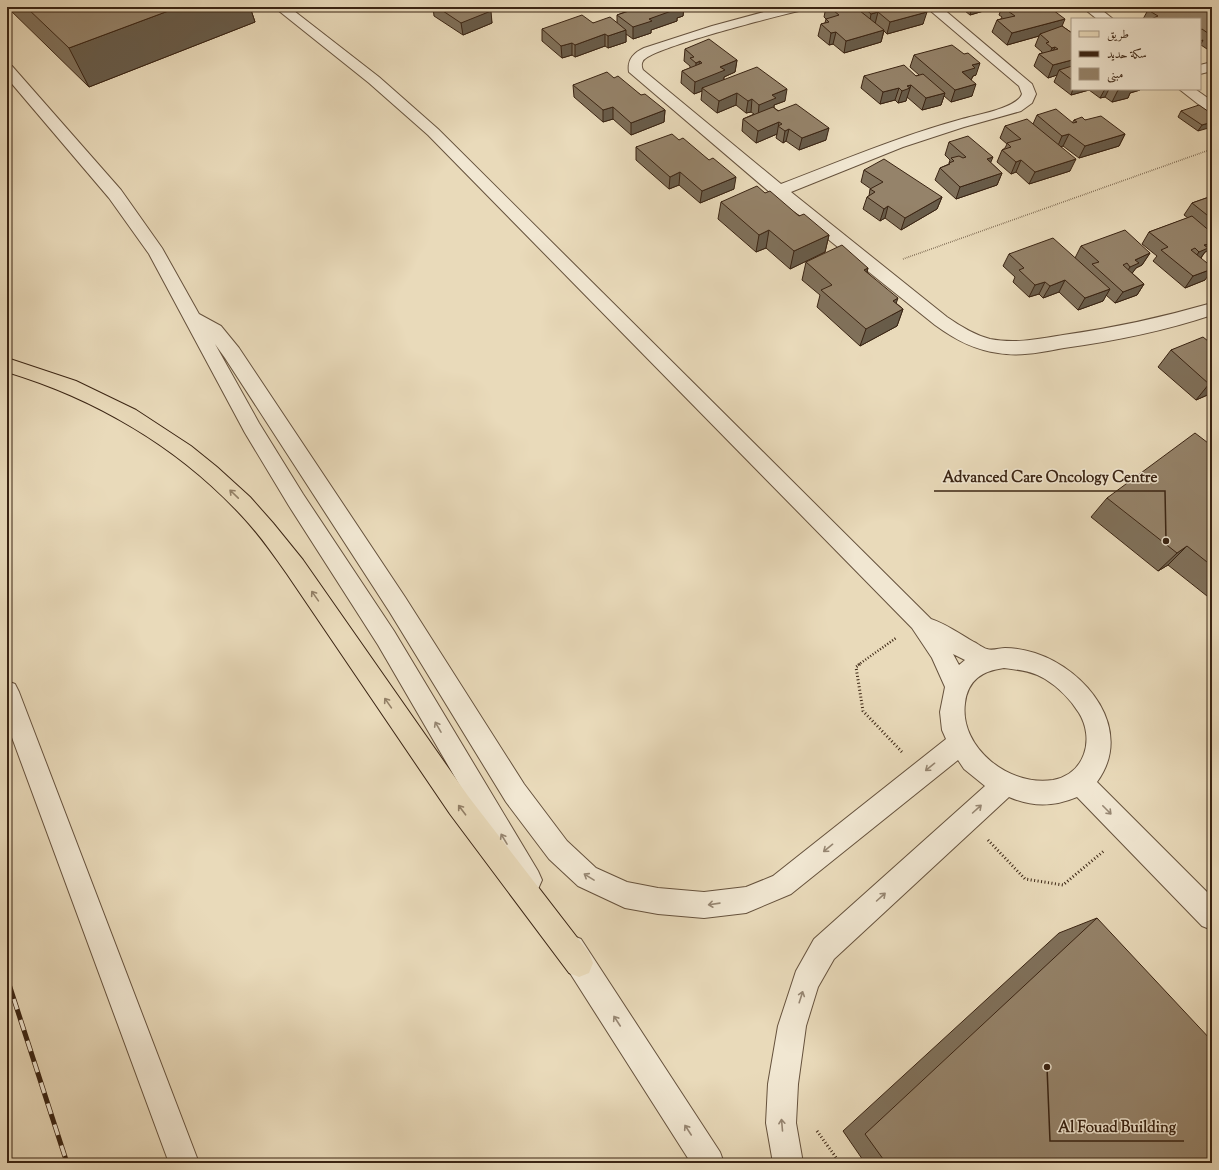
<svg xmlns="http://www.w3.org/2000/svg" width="1219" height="1170" font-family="'Sorts Mill Goudy',Amiri,serif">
	<rect width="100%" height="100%" fill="#e9daba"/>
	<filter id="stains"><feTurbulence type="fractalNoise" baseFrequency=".005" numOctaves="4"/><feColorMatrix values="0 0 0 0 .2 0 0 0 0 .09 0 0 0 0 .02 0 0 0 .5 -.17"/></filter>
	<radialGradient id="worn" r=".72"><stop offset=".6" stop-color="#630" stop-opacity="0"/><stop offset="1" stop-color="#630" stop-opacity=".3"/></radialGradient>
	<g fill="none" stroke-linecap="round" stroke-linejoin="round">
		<defs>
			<path id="minor" d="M274 7H289L379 77 438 129 931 619C946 624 960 634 974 642 978 644 983 648 987 649 992 651 1000 648 1005 648 1015 648 1026 650 1035 653 1087 670 1135 730 1097 782L1212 897V930L1202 926 1077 797C1053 807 1032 807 1009 797L834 959 818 987 806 1026 798 1084 796 1123 803 1163H773L766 1123 768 1084 778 1026 796 971 814 939 985 786 964 769 958 760 791 894 746 913 704 918 658 914 625 908 578 886 549 859 506 802 389 611 225 358 215 344 259 423 303 494 394 631 538 871 542 880 538 889 529 893 520 889 378 645 289 506 245 433 149 254 109 198 7 78V65L12 66 121 190 162 248 199 314 221 326 239 348 405 597 524 784 567 841 596 868 627 882 658 888 704 892 746 887 773 876 946 739 942 730 940 712 945 687 932 658 912 628 428 135 369 83ZM953 654 965 660 959 665ZM1004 668C1019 670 1032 671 1045 679 1058 687 1071 700 1079 713 1095 739 1085 774 1053 780 1010 787 959 748 965 703 968 680 982 671 1004 668Z
				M782 7H805L803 10C781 15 650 48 643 61 641 64 642 68 643 70L781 184C841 161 900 136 962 119 976 115 1017 108 1022 94L1019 86 926 7H941L1032 84 1036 94 1032 103 1021 111 964 127 903 147 791 192 947 317C960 326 975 335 990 339 1015 344 1039 339 1063 335 1114 328 1163 317 1212 303V315C1164 331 1114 341 1064 348 1042 352 1020 357 998 353 974 350 954 339 935 325L773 195 629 72C627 60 633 53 644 48L712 26Z
				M1082 7H1098L1113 19H1097Z
				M1212 62V71L1200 74V65Z
				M1179 89H1195L1212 101V112L1207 111Z
				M7 681 15 684 19 692 199 1163H169L7 724Z
				M571 935 581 939 720 1152 724 1163H691L561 959 557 949 561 939Z"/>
			<path id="major" d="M7 358 76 381 136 410 191 446 217 467 250 497 273 523 303 560 468 796 589 953 593 963 589 973 579 977 569 973 450 814 287 574C273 554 259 534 242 516 178 447 96 399 7 372Z"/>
		</defs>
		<use href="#minor" stroke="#66523d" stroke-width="2"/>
		<use href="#major" stroke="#3a2413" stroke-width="2"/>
		<path stroke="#3a2413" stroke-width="1.5" stroke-dasharray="0.5 1.5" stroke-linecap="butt" d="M903 259 1212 149"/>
		<path stroke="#3a2413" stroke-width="2.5" stroke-dasharray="1 2" stroke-linecap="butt" d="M858 665 896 638"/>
		<path stroke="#3a2413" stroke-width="3" stroke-dasharray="1 2.5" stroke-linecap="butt" d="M860 664 856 667 863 711 902 752
			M988 840 1025 879 1063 885 1105 850
			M817 1131 840 1163"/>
		<use href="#minor" fill="#f1e7d2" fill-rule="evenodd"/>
		<use href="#major" fill="#e9daba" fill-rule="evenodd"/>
		<defs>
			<path id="rail" d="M7 978 67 1163"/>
		</defs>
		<use href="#rail" stroke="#3a2413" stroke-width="5"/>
		<use href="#rail" stroke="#f1e7d2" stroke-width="3.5" stroke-dasharray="11" stroke-linecap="butt"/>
	</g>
	<path fill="#80715b" stroke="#3a2413" d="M7 7H250L255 22 89 87Z
		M433 7H489L492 23 463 35 434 16Z
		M625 7H684L683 16 677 18V21L651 30V33L633 39 626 34V42L608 48 605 46 575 57 572 55 562 58 542 41V29L593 23H617V15L625 12Z
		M826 7H920L923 24 887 34 884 31 881 42 844 53 833 44 829 45 818 36 821 24 825 23 826 19 824 17Z
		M960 7H997L970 15Z
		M1002 7H1049L1062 26 1072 33V89H1140V90L1130 93 1128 98 1112 102 1105 97 1100 98 1089 90 1071 95 1054 82 1057 75 1048 78 1034 66 1039 54 1042 53V52L1035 46 1039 36 1007 45 992 32 997 20 1001 19 1002 17 999 15Z
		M1158 7H1212V47L1207 49 1201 45 1200 46V19H1143L1148 10Z
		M685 49 737 60 735 72 724 77V80L785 101 774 105V108L826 140 799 150 786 141 783 143 776 138 777 134 756 143 742 131 743 119 754 114 751 112 746 113 736 105 717 113 701 100 702 91 694 94 681 83 682 71 690 68V66L684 61Z
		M914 55 976 75 973 76 971 80 972 96 951 102 944 96 941 105 922 110 907 97 906 101 898 103 895 100 880 104 861 88 864 76H916L919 75 910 67Z
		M614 78 665 110 664 122 631 135 613 119 603 122 574 97 573 85Z
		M1181 111 1212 114 1198 131 1178 117Z
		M1037 115 1072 123 1074 120H1085L1125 134 1119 146 1079 158 1063 146H1061L1070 171 1029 184 1016 172 1011 174 997 162 1002 150 1005 148 1007 144 1000 138 1005 126 1033 124Z
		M679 140 709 160 734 189 700 203 679 185 669 189 636 160V147Z
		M949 142 991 163 1002 173 997 185 956 199 935 180 940 168 949 164V163L950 160 945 155Z
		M864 170 942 197 937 209 901 230 885 218 880 221 863 209 867 197 869 196 870 189H871L861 182Z
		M765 193 829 235 825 252 790 269 766 248 756 252 718 219 721 202Z
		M1212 196V246L1209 250 1205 252 1201 258 1205 280 1185 288 1153 261 1157 256 1142 244 1149 232 1188 218 1184 215 1192 203Z
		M1081 246 1150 253 1142 265 1136 268 1132 273 1144 284 1137 295 1115 303 1106 295 1103 301 1078 310 1059 292 1043 298 1039 294 1029 297 1013 282 1015 277 1003 266 1009 254 1075 258Z
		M806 262 868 268 867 272 896 303 903 309 897 326 860 346 817 307 820 295 802 280Z
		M1212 339V393L1196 400 1158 367 1171 350 1208 341Z
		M1212 446V600L1168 565 1158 571 1091 517 1107 498Z
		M1097 918 1212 1163H865L843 1131 1059 933Z"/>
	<path fill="#685c4a" stroke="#3a2413" d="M179 7H250L255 22 89 87 69 48Z
		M485 7H489V11H491L492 23 463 35 461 23Z
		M675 7H684L683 16 677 18V21L651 30V33L633 39V27L649 19Z
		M972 7H997L970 15Z
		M878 12 875 24 869 26 871 14Z
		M927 12 923 24 887 34 890 22Z
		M1065 19 1060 31 1040 34 1039 36 1007 45 1012 33Z
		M626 30V42L608 48V36Z
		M884 30 881 42 844 53 846 41Z
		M836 32 833 44 829 45 831 33Z
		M605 34V46L575 57V45Z
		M1203 40 1200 46V41Z
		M1212 40V47L1207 49Z
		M572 43V55L562 58 561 46Z
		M1055 47 1050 59 1047 60 1052 48Z
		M737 60 735 72 724 77 723 83 702 88V91L694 94 695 82 720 67Z
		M1072 60V71L1059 70 1057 75 1048 78 1053 65Z
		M700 61 699 73 695 75 696 63Z
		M980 63 976 75 973 76 971 80 962 72 972 65Z
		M976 84 972 96 951 102 955 90Z
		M911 85 906 101 898 103 902 91 907 86Z
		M899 88 895 100 880 104 883 92Z
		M787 89 785 101 774 105V110L758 117 759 105 772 95Z
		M1073 89H1090L1089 90 1071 95Z
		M1105 89H1109L1105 97 1100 98Z
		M1123 89H1140V90L1130 93 1128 98 1112 102 1118 90Z
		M737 93 736 105 717 113 719 101Z
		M945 93 941 105 922 110 926 98Z
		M752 99 751 112 746 113 748 101Z
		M613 107V119L603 122V110Z
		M665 110 664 122 631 135V123Z
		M779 122 777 134 756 143 758 131Z
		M1212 122V127L1198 131 1202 125Z
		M829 128 826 140 799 150 802 138Z
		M789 129 786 141 783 143 785 131Z
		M1069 134 1063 146 1057 148 1062 136Z
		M1125 134 1119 146 1079 158 1085 146Z
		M993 157 988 169 987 159Z
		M1076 159 1070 171 1029 184 1035 172Z
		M1021 160 1016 172 1011 174 1016 162Z
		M680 172 679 185 669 189 670 177Z
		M1002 173 997 185 956 199 960 187Z
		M736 177 734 189 700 203 702 191Z
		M942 197 937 209 901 230 905 218Z
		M888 206 885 218 880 221 884 209Z
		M769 230 766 248 756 252 759 235Z
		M829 235 825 252 790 269 794 251Z
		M1212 240V246L1209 250 1205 252 1199 260 1191 263 1204 245 1207 242Z
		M1150 253 1142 265 1136 268 1131 275 1123 278 1130 267 1135 260Z
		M868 268 863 285 864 270Z
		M1212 269V270L1205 280 1185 288 1193 276Z
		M1065 280 1059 292 1043 298 1050 286Z
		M1045 282 1039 294 1029 297 1035 285Z
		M1144 284 1137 295 1115 303 1123 292Z
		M1110 289 1103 301 1078 310 1085 298Z
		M898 298 892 315 903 309 897 326 860 346 866 329 893 301Z
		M1212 383V393L1196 400 1209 384Z
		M1187 546 1168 565 1158 571 1177 553Z"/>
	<path fill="#95836a" stroke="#3a2413" d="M26 7H179L69 48Z
		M437 7H486L491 11 461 23Z
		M632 7H675L677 9 649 19 652 21 633 27 617 15 635 9Z
		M829 7H855L884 30 846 41 836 32 831 33 821 24 829 22 826 19 839 15Z
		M863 7H920L927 12 890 22 878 12 871 14Z
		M1008 7H1049L1065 19 1012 33 997 20 1015 16 1005 9 1009 8Z
		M1158 7H1177L1182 10 1189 8 1187 7H1212V36L1202 29 1200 30V19H1151L1158 16 1148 10Z
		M582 15 593 23 610 17 626 30 608 36 605 34 575 45 572 43 561 46 542 29Z
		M1062 26 1072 33V60L1053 65 1039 54 1058 49 1055 47 1052 48 1046 43 1049 42 1040 34Z
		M709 39 737 60 720 67 725 70 695 82 682 71 702 63 700 61 696 63 690 58 694 57 685 49Z
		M952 45 964 54 968 53 980 63 972 65 975 68 962 72 976 84 955 90 914 55Z
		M904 65 916 76 923 74 945 93 926 98 911 85 907 86 910 88 902 91 899 88 883 92 864 76Z
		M1072 66V80L1059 70Z
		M757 67 787 89 772 95 776 98 759 105 752 99 748 101 737 93 719 101 702 88Z
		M607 72 614 78 618 76 641 95 645 94 665 110 631 123 613 107 603 110 573 85Z
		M796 104 829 128 802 138 789 129 785 131 778 126 782 124 779 122 758 131 743 119 773 107 778 111Z
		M1199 105 1212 114V122L1202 125 1181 111Z
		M1056 109 1073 123 1077 122 1074 120 1082 117 1085 120 1101 116 1125 134 1085 146 1069 134 1062 136 1037 115Z
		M1027 119 1076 159 1035 172 1021 160 1016 162 1002 150 1011 147 1007 143 1021 139 1005 126Z
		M672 134 679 140 683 138 709 160 713 158 736 177 702 191 680 172 670 177 636 147Z
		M968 136 993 157 987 159 1002 173 960 187 940 168 950 164 949 163 954 161 951 158 959 156 963 158 966 157 949 142Z
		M884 159 942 197 905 218 888 206 884 209 867 197 875 192 870 189 883 182 864 170Z
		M757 186 765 193 770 191 799 216 804 214 829 235 794 251 769 230 759 235 721 202Z
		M1212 196V219L1192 203Z
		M1192 216 1212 233V240L1207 242 1209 244 1204 245 1208 248 1199 252 1195 248 1191 250 1212 267V269L1193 276 1161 250 1168 247 1149 232Z
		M1125 230 1150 253 1135 260 1139 263 1130 267 1127 263 1123 265 1144 284 1123 292 1092 264 1099 262 1081 246Z
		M1053 238 1110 289 1085 298 1065 280 1050 286 1045 282 1035 285 1019 270 1024 268 1009 254Z
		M842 245 868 268 864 270 898 298 893 301 903 309 866 329 821 290 832 285 806 262Z
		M1203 337 1208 341 1212 339V383L1209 384 1171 350Z
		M1195 433 1212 446V566L1187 546 1177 553 1107 498Z
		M1097 918 1212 1041V1163H886L865 1134Z"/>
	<defs><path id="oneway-shaft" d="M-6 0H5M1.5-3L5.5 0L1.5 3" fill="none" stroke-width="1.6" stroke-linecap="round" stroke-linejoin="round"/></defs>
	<g stroke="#927f66">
		<use href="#oneway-shaft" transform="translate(234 494) rotate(-136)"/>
		<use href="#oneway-shaft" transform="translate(315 596) rotate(-125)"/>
		<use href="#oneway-shaft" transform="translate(388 703) rotate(-125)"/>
		<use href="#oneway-shaft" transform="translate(462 810) rotate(-127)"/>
	</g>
	<g stroke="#968672">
		<use href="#oneway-shaft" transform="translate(438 727) rotate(-120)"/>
		<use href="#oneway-shaft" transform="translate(930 767) rotate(141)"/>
		<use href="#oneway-shaft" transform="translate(977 809) rotate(-42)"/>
		<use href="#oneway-shaft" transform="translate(1107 810) rotate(45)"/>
		<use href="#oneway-shaft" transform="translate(504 839) rotate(-121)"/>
		<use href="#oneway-shaft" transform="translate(828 848) rotate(141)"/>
		<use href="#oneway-shaft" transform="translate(589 877) rotate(-148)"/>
		<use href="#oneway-shaft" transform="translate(881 897) rotate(-42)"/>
		<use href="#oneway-shaft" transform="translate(714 904) rotate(172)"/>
		<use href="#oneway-shaft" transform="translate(801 997) rotate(-72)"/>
		<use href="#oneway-shaft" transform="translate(617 1021) rotate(-123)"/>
		<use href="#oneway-shaft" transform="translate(782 1125) rotate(-95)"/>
		<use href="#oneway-shaft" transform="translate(688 1130) rotate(-123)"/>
	</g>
	<path fill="none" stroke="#3a2413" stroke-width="1.5" d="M1166 541L1165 491H934M1047 1067L1050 1141H1184"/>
	<g fill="#3a2413" stroke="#f1e7d2" stroke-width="1.5">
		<circle cx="1166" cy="541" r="4"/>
		<circle cx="1047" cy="1067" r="4"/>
	</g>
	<g font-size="15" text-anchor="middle" font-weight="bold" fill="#3a2413" stroke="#f1e7d2" stroke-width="3" stroke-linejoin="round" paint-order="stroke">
		<text x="1050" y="482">Advanced Care Oncology Centre</text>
		<text x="1117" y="1132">Al Fouad Building</text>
	</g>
	<rect width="1219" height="1170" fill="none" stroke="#e9daba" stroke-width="24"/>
	<rect x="8" y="8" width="1203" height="1154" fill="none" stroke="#3a2413" stroke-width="2"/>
	<rect x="12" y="12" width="1195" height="1146" fill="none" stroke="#3a2413"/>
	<rect x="1071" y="18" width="130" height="72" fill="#f1e7d2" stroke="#a89986"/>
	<rect x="1079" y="31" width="20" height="6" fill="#e9daba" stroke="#a89986"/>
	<text x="1107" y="38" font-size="12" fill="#3a2413">طريق</text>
	<rect x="1079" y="51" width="20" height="6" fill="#3a2413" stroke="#a89986"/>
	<text x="1107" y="58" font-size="12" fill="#3a2413">سكة حديد</text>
	<rect x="1079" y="68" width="20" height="12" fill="#95836a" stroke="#a89986"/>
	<text x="1107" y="78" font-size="12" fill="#3a2413">مبنى</text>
	<rect width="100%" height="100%" filter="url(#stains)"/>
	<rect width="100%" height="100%" fill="url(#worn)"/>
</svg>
